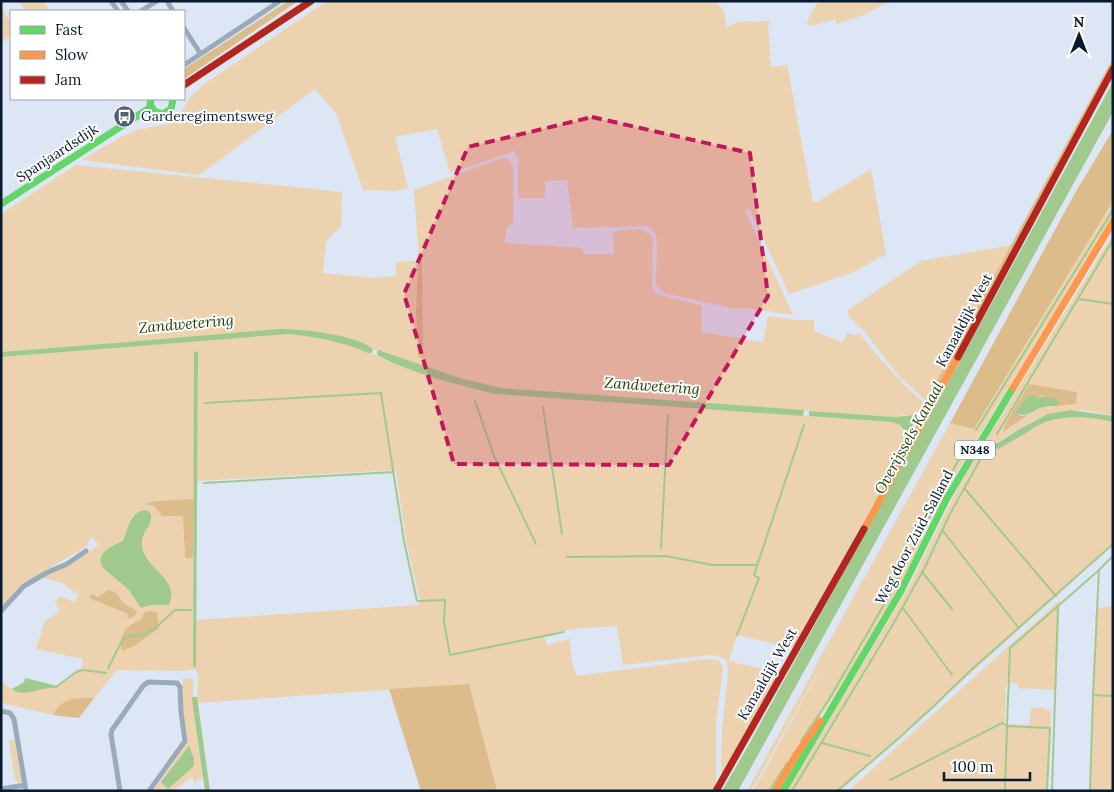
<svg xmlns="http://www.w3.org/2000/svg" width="1114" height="792" font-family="Lora,serif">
	<rect width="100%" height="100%" fill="#dce6f4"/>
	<path fill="#ecd2ae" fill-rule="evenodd" d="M19 1H43L50 11H25Z
		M327 1H715L724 11 726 27 739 22 771 21 768 25 771 67 787 65 813 203 819 201 871 169 886 254 854 272 789 294 749 208 745 211 793 315 744 308 736 309 664 293 656 285V281L657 239 654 231 646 226 573 228 567 180 545 181V198H518V161L515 151 450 173 437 129 395 137 408 188 397 191 363 190 336 113 315 89 199 175 82 160 121 137 137 130 172 123 179 117 190 97 207 82Z
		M819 1H892L858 17 836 24V19L811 26 807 23 810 15Z
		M1 6 11 23V36L1 43Z
		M502 158 508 159 513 166V223L506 228 505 243 583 248V254H614L613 231 640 229 650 234 653 240 652 287 657 294 702 306 701 332 763 342 768 316 797 320H814V331L841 342 844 340 847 333 855 335 859 333C879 358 899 381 923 402L924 404 917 416 904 415 895 417 502 388 460 378 373 349 349 339 312 331 293 329 1 352V214L76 165 342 192 341 226 326 241 323 273 371 278 396 276V262L418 261 416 311 422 359V261L419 259 414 190Z
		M1113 201V216L954 477 933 515 901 584 845 679 772 791H753L818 673H817L751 791H747L813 672H812L950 423 974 429Z
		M1113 234V416C1099 413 1084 409 1071 410 1044 412 1019 427 997 443L998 449C1009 443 1018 438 1029 431 1055 413 1084 416 1113 422V545L840 791H787L909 586 960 483ZM1029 384 1076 404 1042 407 1028 415 1004 432 1005 424Z
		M1012 245 926 401 899 376 863 330 848 316V310L921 261Z
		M289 334C324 337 358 345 388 361L495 394 891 422 900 425 908 434H912L793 648 737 635 729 661 779 673 723 773 721 772 722 731 728 673 727 661 721 657 711 655 623 665 617 626 572 629 544 636 547 645 570 639 572 663 577 676 699 660 711 659 719 661 723 667 716 722V786L713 791H497L469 684 197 703 198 675 195 669 181 671 117 670 94 698H79L56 709 53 715 1 703V680C19 702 33 685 55 688L78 669H81L83 659 36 649 45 621 60 611 55 603 60 596 75 602 79 594 70 590 63 583 41 577 80 555 91 551 99 544 91 536 87 546 21 585 1 609V357ZM194 351 198 352 197 481 396 470 406 540 420 602 418 605 196 620V666H193V558H185L183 516H162L154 506 146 504 154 501 194 499ZM147 510 152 518 141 539 142 547 144 554 154 566 169 605H150L144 608 135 600 128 589 104 569C93 555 111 546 123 542 129 527 128 511 147 510ZM92 593C101 599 112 595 121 600 126 603 128 607 135 609L127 618 128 614 89 598ZM143 619 155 631 136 645 131 623Z
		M1060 600 1056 690 1018 688 1017 683H1006L1005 724 1029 725 1031 709 1040 707 1051 711 1047 791H848Z
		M1113 606V791H1090L1096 608Z
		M183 678 193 679V707L203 778 196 781 195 786 193 779 190 778 173 791H153L188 741 182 707Z
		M15 740 22 782H19L15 780 9 741Z"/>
	<path fill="#dbbc8a" d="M288 1H298L184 79V69Z
		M1113 58V67L931 400 926 401Z
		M1113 130V201L974 429 950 423 1075 193Z
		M419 259 422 260 423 359 418 357 416 311 418 261 416 260Z
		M1029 384 1077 392 1076 404 1057 406 1060 401 1041 396 1034 397 1028 395 1017 413 1021 416 1028 415 1003 432 1005 424Z
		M194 499 193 558H185L183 516H162L154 506 145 504 154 501Z
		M108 590 115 592C121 600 125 606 135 609L137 612 134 617 127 619 128 614 89 598 92 593 98 597Z
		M150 611 157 612 159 628 136 645 122 651C118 633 127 625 142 619L145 612Z
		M469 684 497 791H421L389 689Z
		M79 698H94L79 718 53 715C58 704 67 699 79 698Z"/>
	<path fill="#a0ca8d" d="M1113 82V112L738 791H722L748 746 918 437 910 432 908 434 900 425 891 422 809 416V411L895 417 914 415 920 418 919 421 915 420 912 427 921 432Z
		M278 329C302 329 354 334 373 349L372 353H369C342 342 318 337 289 334L1 357V352L127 342Z
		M378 350 460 378 502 388 804 410 803 416 495 394C455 384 413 374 377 355Z
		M194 351 198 352 196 666 195 667 193 666Z
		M1028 395C1039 398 1050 395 1060 401L1057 406C1051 406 1046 406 1040 408 1031 412 1026 418 1016 413Z
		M1070 410 1113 416V422C1084 416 1054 413 1029 431 1018 438 1009 443 998 449L994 448 992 446 994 442 998 443 1019 429 1048 414Z
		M147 510 151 514C153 528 137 533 143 551 151 571 180 582 169 605H150L141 608 128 589 104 569C93 554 111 546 123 541 128 529 130 510 147 510Z
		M25 678 57 686 55 688C43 686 22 699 12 689L24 682Z
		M192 697H197L210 791H205L193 707Z
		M189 746 194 759V766L168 789 161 782Z"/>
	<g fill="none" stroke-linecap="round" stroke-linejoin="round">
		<path stroke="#a0ca8d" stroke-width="2" d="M1079 299 1113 304
			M475 401 494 456 536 544
			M205 403 381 393 404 541 417 601 445 600 444 622 450 655 564 632
			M543 407 562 534
			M976 430 1113 210
			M997 434 1113 240
			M204 483 394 472
			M965 489 1056 596
			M943 531 1018 627
			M661 548 668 415
			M567 557 666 556 712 565H757
			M922 572 952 609
			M903 608 952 675
			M737 635 759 578 754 575 804 425
			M108 668 123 639 132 635 140 636 153 630 175 610H191
			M56 687 76 672 83 670 106 673
			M1093 695 1099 570 1113 556
			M801 741 828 701 889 596 962 453
			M822 743 870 756
			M890 780 1002 723 1007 726 1005 791
			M769 791 788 762
			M792 791 892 626 924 569 950 514 980 460
			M837 791 899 738 935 705 970 671 1113 544
			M1047 791 1050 728 1007 726 1010 648 1058 606
			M1052 791 1058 606 1099 570
			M1090 791 1093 695 1113 696"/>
		<path stroke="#9baab9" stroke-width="5" d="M111 1 118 11
			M121 1 128 11
			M167 1 173 11
			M141 11 157 1
			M184 28 200 53
			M184 65 280 1
			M1 611 24 586 48 572 67 564 86 551
			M1 711 10 713 14 719 26 791
			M1 789 25 785
			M120 791 111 734 112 730 143 686 148 682 177 683 180 687 181 712 185 741 149 791"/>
		<path stroke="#63d668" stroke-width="7" d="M151 99 150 104 154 111 162 114 171 109 173 99
			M1 204 151 107
			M783 791 901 591 947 498 1013 388"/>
		<path stroke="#ff974d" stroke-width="7" d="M1013 388 1113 222
			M864 529 958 357
			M775 791 796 755 820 721"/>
		<path stroke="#b3261e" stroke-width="7" d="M184 85 311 1
			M958 357 1113 69
			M716 791 864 529"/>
	</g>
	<path fill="#c2185b" fill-opacity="0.2" stroke="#c2185b" stroke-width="4" stroke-dasharray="10 6" stroke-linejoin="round" d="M592 117 750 153 768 296 669 465 454 464 404 294 468 147Z"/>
	<defs>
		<symbol id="bus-disc" viewBox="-11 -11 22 22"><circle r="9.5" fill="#526175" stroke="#fff"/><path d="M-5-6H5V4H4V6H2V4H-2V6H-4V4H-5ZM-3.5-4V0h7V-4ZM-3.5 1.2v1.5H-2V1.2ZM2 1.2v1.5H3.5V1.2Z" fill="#fff"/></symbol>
	</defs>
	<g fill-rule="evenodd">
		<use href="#bus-disc" x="112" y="104" width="25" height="25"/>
	</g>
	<g text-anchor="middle" stroke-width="4" stroke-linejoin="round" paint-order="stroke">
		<rect fill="#fff" stroke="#515f6e" stroke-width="1" x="955" y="440.5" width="40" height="19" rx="4"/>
		<g font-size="12" font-weight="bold" fill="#071a30">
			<text x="975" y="454">N348</text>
		</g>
		<g font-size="14" fill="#071a30" stroke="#fff" text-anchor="start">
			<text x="141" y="121">Garderegimentsweg</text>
		</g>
		<g font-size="14" fill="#071a30" stroke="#fff">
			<text transform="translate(57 153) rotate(-33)" y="5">Spanjaardsdijk</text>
			<text transform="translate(964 320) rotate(-62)" y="5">Kanaaldijk West</text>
			<text transform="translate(914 537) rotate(-62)" y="5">Weg door Zuid-Salland</text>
			<text transform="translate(767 674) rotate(-60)" y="5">Kanaaldijk West</text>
		</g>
		<g font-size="15" font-style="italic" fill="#214300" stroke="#fff">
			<text transform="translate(186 324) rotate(-5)" y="5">Zandwetering</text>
			<text transform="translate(652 386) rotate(4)" y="5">Zandwetering</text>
			<text transform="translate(909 438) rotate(-61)" y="5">Overijssels Kanaal</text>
		</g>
	</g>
	<rect width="1114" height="792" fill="none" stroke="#071a30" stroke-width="5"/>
	<rect x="10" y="10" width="175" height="90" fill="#ffffff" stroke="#9ca3ac"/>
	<rect x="20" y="26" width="25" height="8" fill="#63d668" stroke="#9ca3ac"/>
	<text x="55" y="35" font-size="15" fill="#071a30">Fast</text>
	<rect x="20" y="51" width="25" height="8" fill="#ff974d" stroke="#9ca3ac"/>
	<text x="55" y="60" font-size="15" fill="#071a30">Slow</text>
	<rect x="20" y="76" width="25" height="8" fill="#b3261e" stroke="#9ca3ac"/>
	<text x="55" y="85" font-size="15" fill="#071a30">Jam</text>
	<g transform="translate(1079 35)" stroke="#ffffff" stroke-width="4" paint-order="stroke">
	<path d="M0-4L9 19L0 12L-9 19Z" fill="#071a30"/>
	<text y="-8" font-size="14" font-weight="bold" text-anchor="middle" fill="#071a30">N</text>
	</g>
	<path d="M944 772v8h86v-8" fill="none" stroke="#071a30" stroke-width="2.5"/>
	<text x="952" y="772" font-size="15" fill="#071a30" stroke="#ffffff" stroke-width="4" paint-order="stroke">100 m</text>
</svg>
